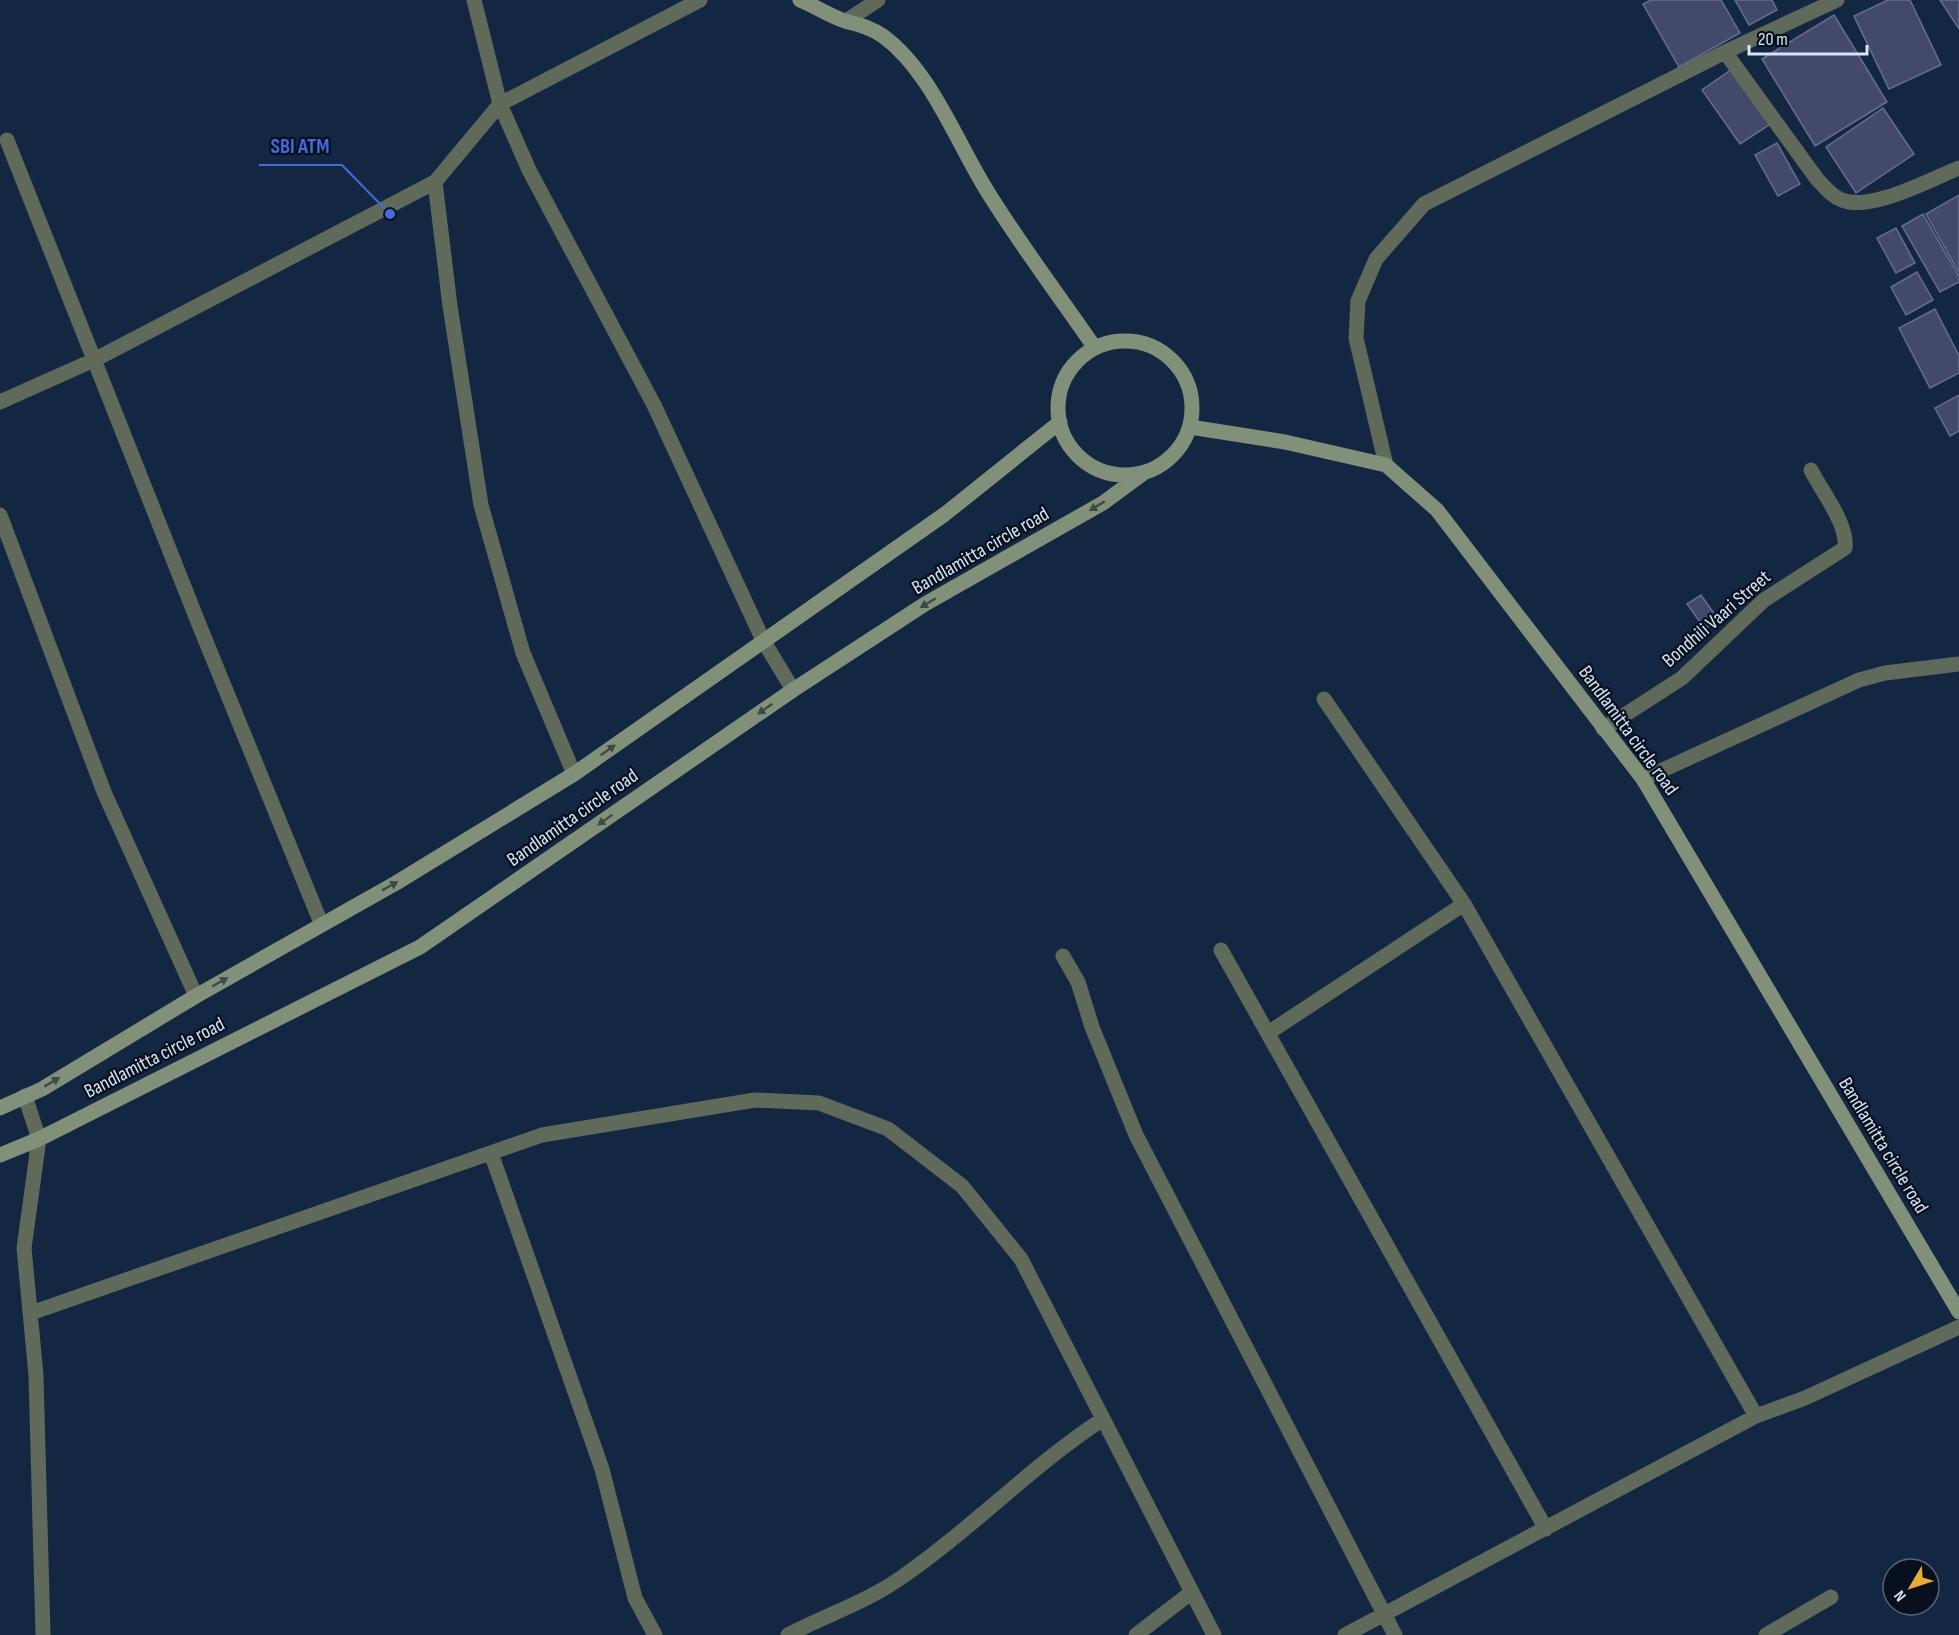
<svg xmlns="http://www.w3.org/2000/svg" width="1959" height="1635" font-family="'Sofia Sans Condensed',sans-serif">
	<rect width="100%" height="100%" fill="#132742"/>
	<path fill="#43496a" stroke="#666d91" stroke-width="1.5" d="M1651 0H1721L1740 33 1679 67 1643 4Z
		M1735 0H1772L1777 10 1749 25Z
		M1888 0H1910L1941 65 1889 89 1854 16Z
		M1940 0H1959V29Z
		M1834 15 1887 102 1815 146 1762 59Z
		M1735 67 1772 123 1740 144 1702 90Z
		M1883 108 1914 154 1856 193 1826 147Z
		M1777 143 1800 184 1778 196 1755 155Z
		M1959 195V273L1926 214Z
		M1923 214 1959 277V282L1940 292 1902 226Z
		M1896 228 1915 263 1896 273 1877 238Z
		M1917 272 1933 300 1906 315 1891 287Z
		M1935 309 1959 356V373L1930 388 1899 328Z
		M1959 395V431L1950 436 1935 408Z
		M1701 595 1718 619 1705 629 1687 604Z"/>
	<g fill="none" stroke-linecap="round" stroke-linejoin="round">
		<path stroke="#606a5b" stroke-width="15" d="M474 0 500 104 529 170 654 405 763 640 793 690
			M846 21 878 0
			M1725 52 1817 179C1825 187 1831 196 1842 200 1871 212 1931 179 1959 168
			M7 140 200 627 321 923
			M0 402 94 360 435 182
			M1386 465 1356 338 1358 301 1376 259 1424 204 1725 52 1837 0
			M0 515 104 792 196 996
			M1324 699 1464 904 1756 1416
			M1603 729 1682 678 1764 600 1845 548C1848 524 1822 492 1811 470
			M574 774 523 653 481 505 450 306 435 182 500 104 700 0
			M1643 779 1859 680 1885 673 1959 664
			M1221 950 1546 1529
			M1063 956 1078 982 1092 1027 1136 1135 1395 1635
			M1268 1033 1464 904
			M25 1096 39 1139 24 1248 36 1375 43 1635
			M491 1153 602 1469 635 1598 655 1635
			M31 1313 542 1135 755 1100 819 1103 888 1129 962 1186 1021 1259 1214 1635
			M788 1635C826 1615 867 1602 902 1577 972 1529 1031 1466 1103 1419
			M1136 1635 1192 1592
			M1345 1635 1756 1416 1805 1398 1959 1327
			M1766 1635 1831 1597"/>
		<path stroke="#809079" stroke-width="15" d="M800 0C815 6 830 16 845 21 859 25 870 27 883 36 932 72 957 144 989 194 1022 247 1060 297 1095 348
			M1058 408a67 67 0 1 1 134 0a67 67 0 1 1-134 0Z
			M1190 427 1285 442 1386 465 1437 510 1643 779 1959 1312
			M0 1108 42 1089 196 996 396 883 574 774 945 514 1060 422
			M0 1155 39 1139 420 947 793 690 925 604 1103 503 1145 472"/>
	</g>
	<defs><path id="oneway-solid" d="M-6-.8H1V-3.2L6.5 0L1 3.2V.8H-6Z" transform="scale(1.5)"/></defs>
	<g fill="#3d4a46">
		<use href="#oneway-solid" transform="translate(1097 506) rotate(149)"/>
		<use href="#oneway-solid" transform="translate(928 603) rotate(149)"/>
		<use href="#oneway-solid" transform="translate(765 709) rotate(145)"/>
		<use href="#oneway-solid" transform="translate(608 750) rotate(-35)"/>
		<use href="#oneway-solid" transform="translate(605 820) rotate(145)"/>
		<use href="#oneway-solid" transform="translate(390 886) rotate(-29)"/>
		<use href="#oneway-solid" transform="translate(220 982) rotate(-30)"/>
		<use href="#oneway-solid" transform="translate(52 1082) rotate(-31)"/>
	</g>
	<g text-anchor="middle" stroke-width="4.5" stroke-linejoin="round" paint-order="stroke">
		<g font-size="20" fill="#d7e4f6" stroke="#07101c">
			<text transform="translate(980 550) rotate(-30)" y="7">Bandlamitta circle road</text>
			<text transform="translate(1716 618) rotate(-41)" y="7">Bondhili Vaari Street</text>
			<text transform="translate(1629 730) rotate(54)" y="7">Bandlamitta circle road</text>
			<text transform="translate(572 817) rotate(-35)" y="7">Bandlamitta circle road</text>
			<text transform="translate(154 1057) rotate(-27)" y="7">Bandlamitta circle road</text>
			<text transform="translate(1884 1145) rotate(59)" y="7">Bandlamitta circle road</text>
		</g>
	</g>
	<path fill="none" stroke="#426cde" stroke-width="2" d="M390 214L342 165H259"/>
	<circle fill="#426cde" stroke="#07101c" stroke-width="2" cx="390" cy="214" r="6"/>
	<g font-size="21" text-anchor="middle" font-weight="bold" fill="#426cde" stroke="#07101c" stroke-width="4.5" stroke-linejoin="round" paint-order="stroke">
		<text x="300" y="153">SBI ATM</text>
	</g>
	<g transform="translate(1911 1587) rotate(231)"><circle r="28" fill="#07101c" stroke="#5a6573" stroke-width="1.5"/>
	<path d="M0-4.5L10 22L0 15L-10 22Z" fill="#eba93a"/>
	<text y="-9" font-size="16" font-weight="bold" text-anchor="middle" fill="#d7e4f6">N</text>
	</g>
	<path d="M1749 45v9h118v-9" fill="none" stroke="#d7e4f6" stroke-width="3"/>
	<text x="1758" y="45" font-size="18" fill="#d7e4f6" stroke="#07101c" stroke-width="4.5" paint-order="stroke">20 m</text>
</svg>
